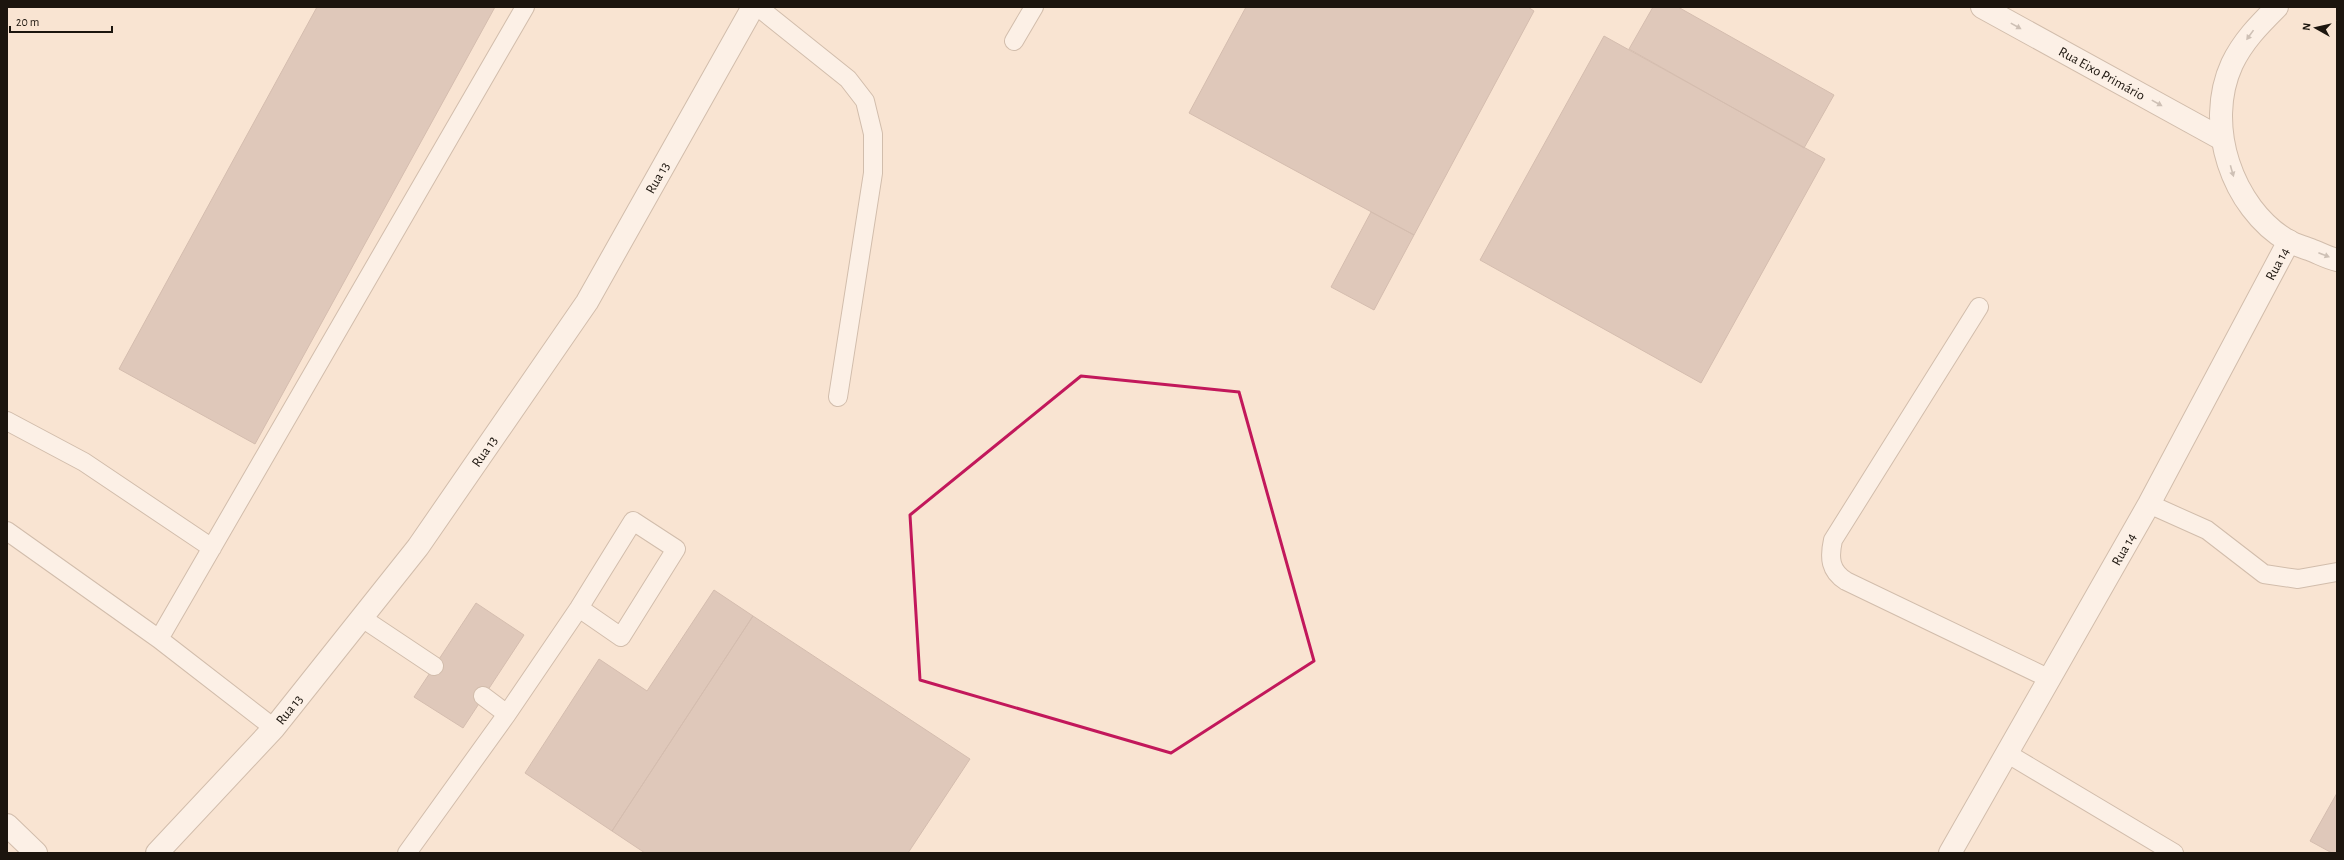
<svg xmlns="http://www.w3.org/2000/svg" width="2344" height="860" font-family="'Alegreya Sans',sans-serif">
	<rect width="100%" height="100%" fill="#f9e4d2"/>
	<path fill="#bfa69d" stroke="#a78e85" d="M317 7H495L255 444 119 369Z
		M1246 7H1528L1534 11 1414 235 1189 113Z
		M1653 7H1678L1834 95 1804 148 1629 49Z
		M1604 36 1825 159 1701 383 1480 260Z
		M1371 212 1414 235 1374 310 1331 287Z
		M714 590 753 616 612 831 525 773 599 659 647 691Z
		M476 603 524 635 463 728 414 697Z
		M753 616 970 759 908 853H645L612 831Z
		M2337 793V853H2332L2310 841Z"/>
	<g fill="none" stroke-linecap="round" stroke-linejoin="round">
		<defs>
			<path id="service" d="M758 7 848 79 865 101 873 134V173L838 397
				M1014 41 1034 7
				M1979 307 1833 540C1829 558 1830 571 1846 581L2050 679
				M7 421 84 462 212 548
				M2149 504 2207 530 2264 574 2298 579 2337 572
				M7 531 159 639 274 728
				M362 618 434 666
				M159 639 525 7
				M507 714 579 608 633 521 676 549 621 637 579 608
				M2008 754 2174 853
				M407 853 507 714 483 696"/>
			<g id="minor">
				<path d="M7 825 36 853"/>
				<path id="s1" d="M157 853 274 728 418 547 587 302 753 7"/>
				<path id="s2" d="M1950 853 2149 504 2289 241"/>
			</g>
			<g id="tertiary">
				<path id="s3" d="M1982 7 2222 139"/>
				<path d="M2277 7C2259 25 2243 41 2232 64 2204 125 2232 208 2288 241 2295 245 2304 247 2311 250 2319 253 2328 258 2337 260"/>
			</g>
		</defs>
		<use href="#service" stroke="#a18e7e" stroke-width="20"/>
		<use href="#minor" stroke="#a18e7e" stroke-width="24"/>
		<use href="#tertiary" stroke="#a18e7e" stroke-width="24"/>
		<use href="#service" stroke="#fff" stroke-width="18"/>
		<use href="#minor" stroke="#fff" stroke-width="22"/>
		<use href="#tertiary" stroke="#fff" stroke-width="22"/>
	</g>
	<defs><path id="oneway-solid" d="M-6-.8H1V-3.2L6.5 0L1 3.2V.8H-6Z"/></defs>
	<g fill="#999693">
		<use href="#oneway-solid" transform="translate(2016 26) rotate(29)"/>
		<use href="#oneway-solid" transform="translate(2250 35) rotate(126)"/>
		<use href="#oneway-solid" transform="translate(2157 103) rotate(29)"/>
		<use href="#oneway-solid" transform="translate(2232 171) rotate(74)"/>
		<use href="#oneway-solid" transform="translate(2324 255) rotate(21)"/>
	</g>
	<path d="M0 0H2344V860H0ZM1081 376 1239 392 1314 661 1171 753 920 680 910 515Z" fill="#f9e4d2" fill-opacity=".55" fill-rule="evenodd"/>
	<path fill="none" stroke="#c2185b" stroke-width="3" stroke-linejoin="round" d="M1081 376 1239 392 1314 661 1171 753 920 680 910 515Z"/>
	<g text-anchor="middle" stroke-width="3" stroke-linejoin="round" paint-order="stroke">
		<g font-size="14" fill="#1c150e" stroke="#f9e4d2">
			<text dy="5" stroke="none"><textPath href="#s3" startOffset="137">Rua Eixo Primário</textPath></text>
			<text dy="5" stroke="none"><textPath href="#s1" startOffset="843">Rua 13</textPath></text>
			<text dy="5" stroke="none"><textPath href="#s2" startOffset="674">Rua 14</textPath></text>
			<text dy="5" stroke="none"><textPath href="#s1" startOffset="519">Rua 13</textPath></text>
			<text dy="5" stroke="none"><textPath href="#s2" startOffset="350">Rua 14</textPath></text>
			<text dy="5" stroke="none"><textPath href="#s1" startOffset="195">Rua 13</textPath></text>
		</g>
	</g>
	<rect width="2344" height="860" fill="none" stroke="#1c150e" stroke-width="16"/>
	<g transform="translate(2316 28) rotate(278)" stroke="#f9e4d2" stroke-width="3" paint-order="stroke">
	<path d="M0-3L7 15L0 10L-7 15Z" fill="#1c150e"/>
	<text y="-6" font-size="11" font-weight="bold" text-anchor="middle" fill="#1c150e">N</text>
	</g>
	<path d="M10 26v6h102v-6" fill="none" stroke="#1c150e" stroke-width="2"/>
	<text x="16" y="26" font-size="12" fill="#1c150e" stroke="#f9e4d2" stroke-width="3" paint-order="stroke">20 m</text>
</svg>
